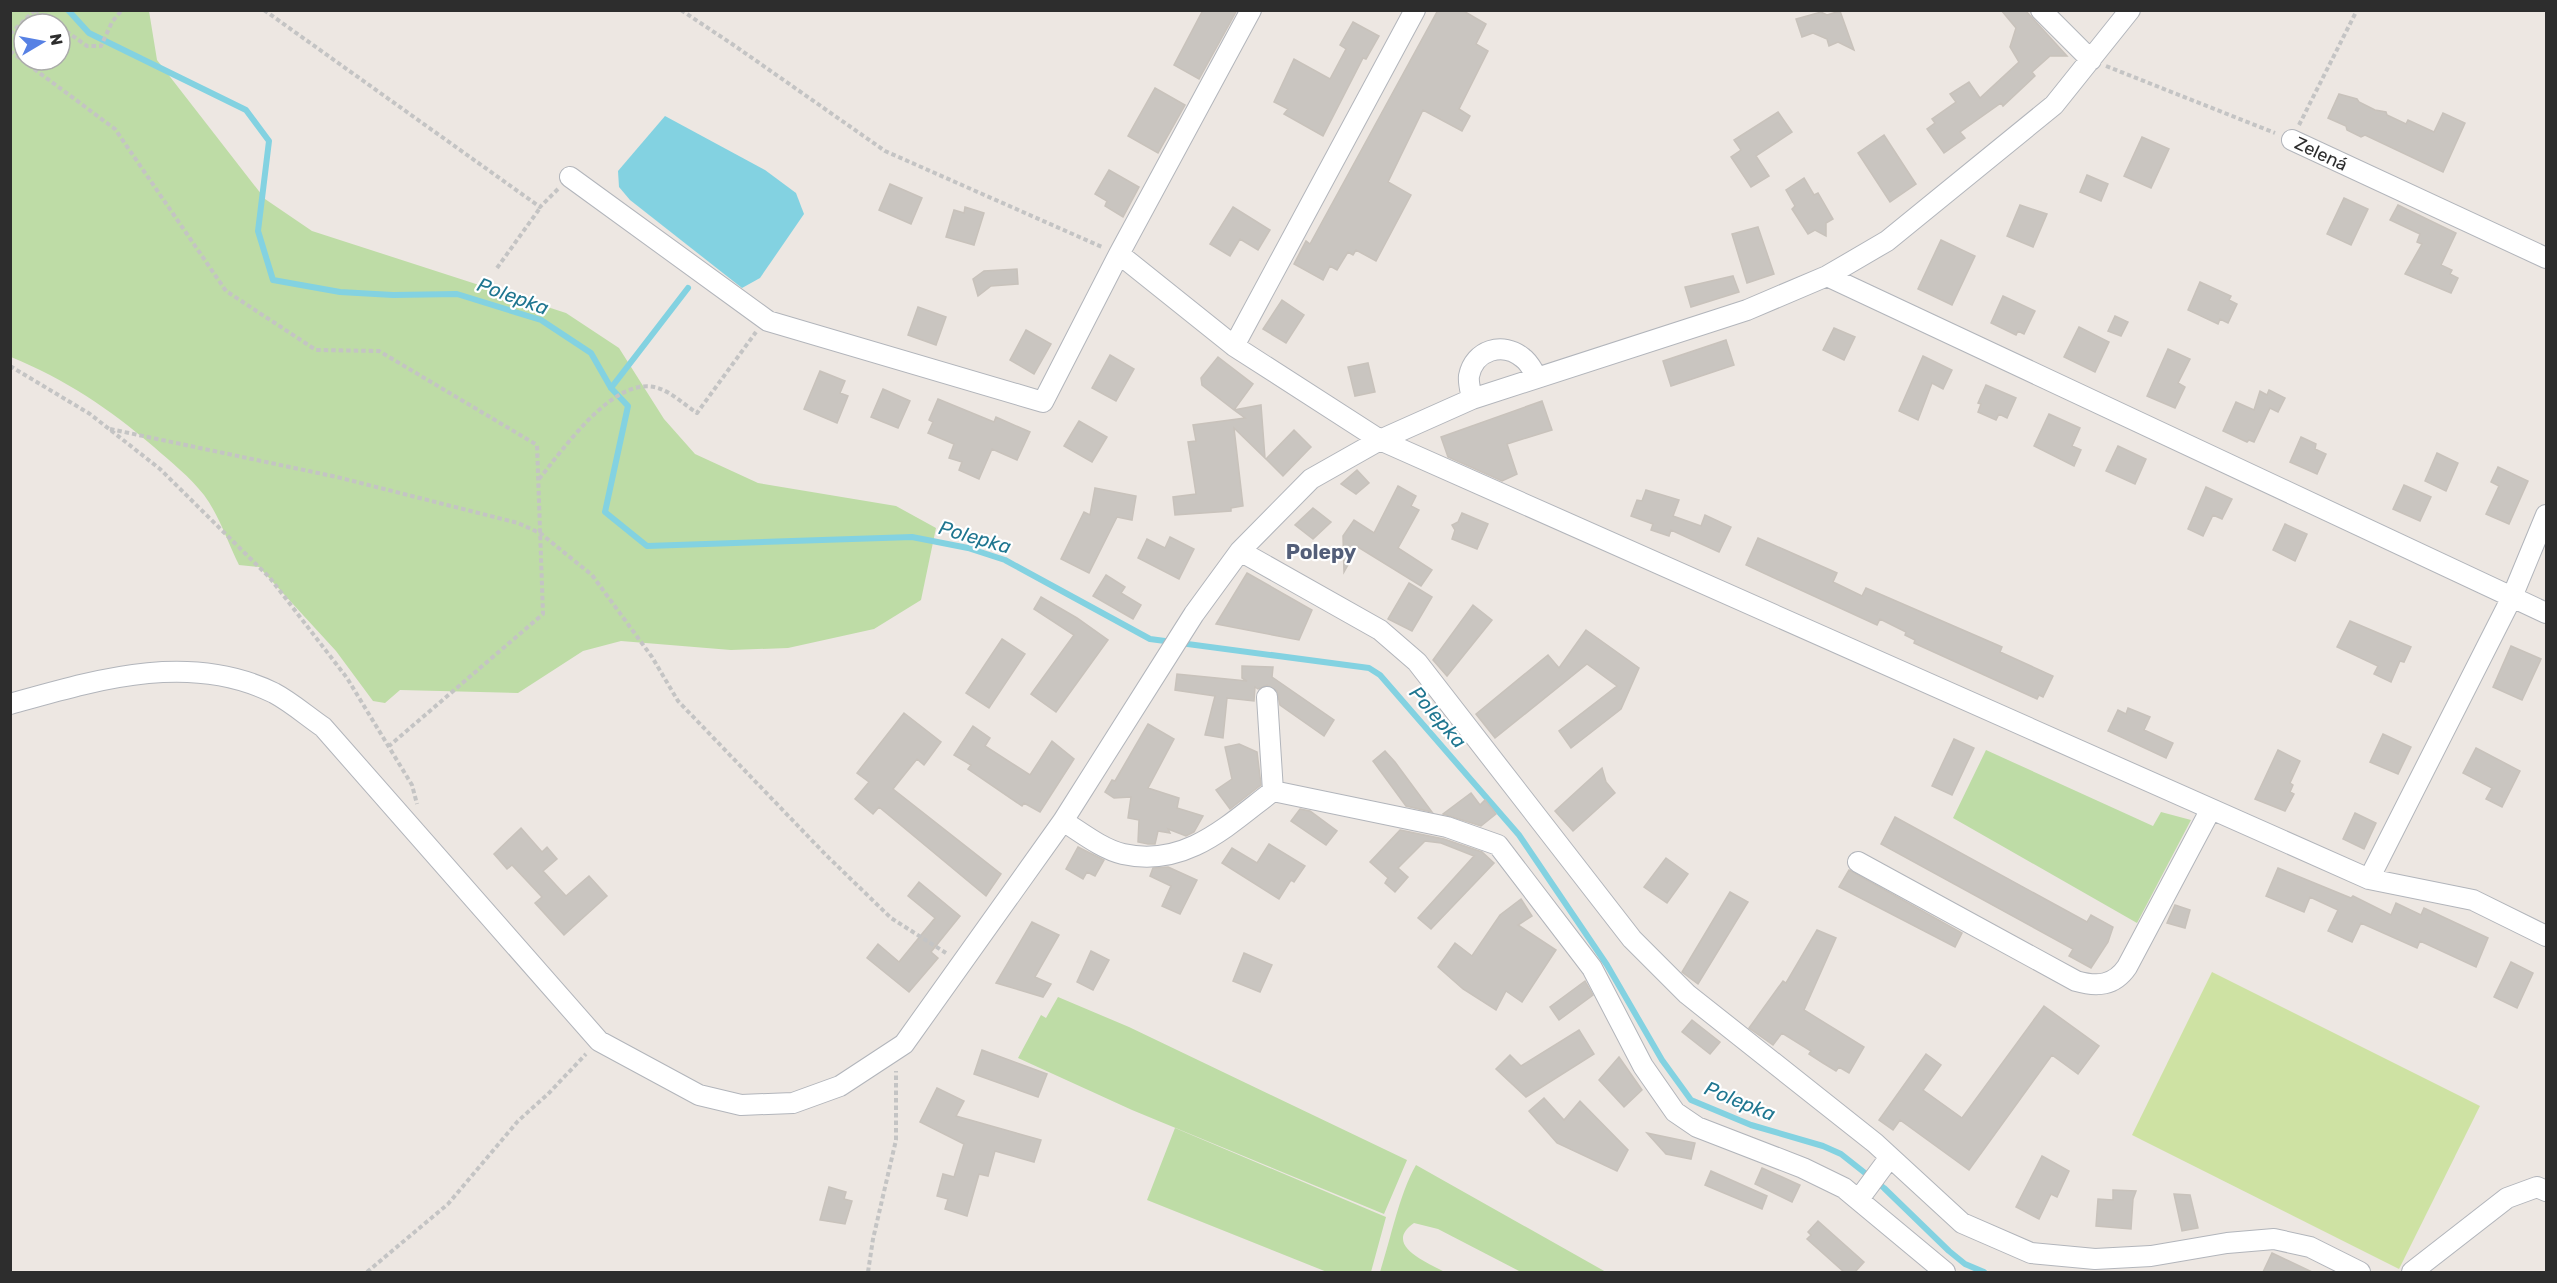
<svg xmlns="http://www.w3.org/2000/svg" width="2557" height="1283" font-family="Rubik,sans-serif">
	<rect width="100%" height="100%" fill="#ede7e2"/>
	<path fill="#bedca6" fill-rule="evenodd" d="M10 11H149L157 60 265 199 312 231 566 313 619 348 664 419 695 454 758 483 896 506 936 528 921 600 874 629 788 648 731 650 621 641 583 651 518 693 400 690 385 703 373 701 336 651 259 567 239 565C228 543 219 515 204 495 190 477 171 462 154 447 110 409 65 379 11 357ZM24 24H60V60H24Z
		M1986 750 2153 826 2161 812 2191 820 2137 923 1953 818Z
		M1058 997 1129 1027 1407 1160 1384 1214 1132 1110 1018 1058 1041 1015 1046 1018Z
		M1175 1128 1386 1217 1371 1272H1327L1147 1200Z
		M1416 1165 1606 1272H1521L1438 1229 1414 1223C1382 1245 1428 1263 1445 1272H1380C1391 1238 1399 1195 1416 1165Z"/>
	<path fill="#cee2a3" d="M2212 972 2480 1106 2399 1269 2132 1135Z"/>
	<path fill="#83d2e1" d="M665 116 765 170 796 193 804 214 760 278 742 288 630 200 619 187 618 171Z"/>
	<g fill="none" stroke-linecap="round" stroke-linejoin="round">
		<path stroke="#83d2e1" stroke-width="6" d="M68 10 89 33 246 110 269 141 258 231 273 280 340 292 393 295 457 294 541 320 591 353 611 388 628 406 605 512 647 546 912 537 968 548 1005 560 1150 639 1369 668 1380 675 1519 835 1607 965 1662 1060 1691 1100 1751 1125 1823 1146 1841 1154 1884 1188 1949 1251 1965 1264 1984 1272
			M611 388 688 288"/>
	</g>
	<path fill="#c9c5c0" stroke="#c8c2bb" stroke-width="1.5" d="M1203 10H1237L1199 79 1174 65Z
		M1438 10H1462L1486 24 1476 44 1488 51 1459 109 1470 116 1462 131 1423 110 1388 182 1411 195 1376 261 1356 250 1353 255 1348 252 1337 270 1330 266 1323 280 1294 264 1306 241 1310 244Z
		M2001 10H2025L2067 56H2050L2032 72 2035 76 2003 106 2001 103 1960 132 1965 138 1944 153 1927 129 1935 123 1932 119 1956 102 1950 94 1969 82 1980 98 2019 62 2010 47 2016 28Z
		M1840 11 1854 50 1838 42 1829 46 1827 39 1813 33 1802 37 1796 19 1821 12 1827 15Z
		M1353 22 1379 36 1366 59 1363 58 1323 136 1284 114 1288 109 1274 102 1294 59 1330 79 1346 49 1340 45Z
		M1155 88 1185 105 1158 153 1128 136Z
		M2339 94 2357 99 2359 102 2375 110 2386 112 2387 115 2406 124 2408 120 2434 132 2443 113 2465 123 2443 172 2365 135 2361 137 2347 130 2346 126 2328 118Z
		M1778 112 1792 132 1756 156 1769 176 1751 187 1731 157 1741 150 1734 140Z
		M1884 135 1916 184 1890 202 1858 153Z
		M2142 137 2169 149 2151 188 2124 176Z
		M1109 170 1139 187 1123 217 1105 206 1107 201 1095 194Z
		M2087 175 2108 184 2101 201 2080 192Z
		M1804 178 1814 195 1818 193 1833 219 1826 223V236L1815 230 1808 234 1792 209 1795 206 1786 190Z
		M890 184 922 198 911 224 879 210Z
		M2344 198 2368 209 2351 245 2327 234Z
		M2020 205 2047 214 2033 247 2007 236Z
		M2398 205 2456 233 2441 265 2452 270 2450 274 2458 278 2451 293 2405 274 2422 244 2417 242 2420 234 2390 220Z
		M965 207 984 213 974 245 946 237 954 210 964 213Z
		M1233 207 1270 230 1258 250 1240 239 1230 256 1210 244Z
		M1758 227 1774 274 1747 283 1732 234Z
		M1941 240 1975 256 1952 305 1918 289Z
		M1017 269 1018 284 991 286 978 296 973 279 984 271Z
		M1733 276 1739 292 1691 307 1685 287Z
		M2200 282 2231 296 2229 300 2237 304 2228 323 2220 319 2218 324 2188 310Z
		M2003 296 2035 311 2024 334 2018 331 2016 335 1991 323Z
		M1282 300 1304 315 1286 343 1263 329Z
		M918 307 946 317 936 345 908 335Z
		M2115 316 2128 322 2121 336 2108 331Z
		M2079 327 2109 342 2095 372 2064 357Z
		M1834 328 1855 337 1844 360 1823 350Z
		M1026 330 1051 344 1034 374 1010 360Z
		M1726 340 1734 365 1671 386 1663 361Z
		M2168 349 2190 359 2178 383 2185 387 2175 408 2147 396Z
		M1110 355 1134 369 1116 401 1092 388Z
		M1923 356 1952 370 1943 389 1932 383 1918 420 1899 411Z
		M1218 357 1253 384 1234 410 1202 385 1201 378Z
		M1368 363 1375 392 1355 396 1348 367Z
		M820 371 845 381 840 393 848 396 837 423 804 409Z
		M1986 385 2016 398 2007 418 1999 414 1996 420 1978 412 1981 404 1978 403Z
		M883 389 910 401 898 428 871 417Z
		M2269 390 2285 398 2278 412 2270 408 2254 442 2249 440 2247 442 2223 431 2236 402 2254 410 2260 391 2267 395Z
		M938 399 994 422 996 417 1030 432 1017 460 992 449 979 479 959 470 962 462 949 458 954 444 928 433 933 422 929 420Z
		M1542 401 1552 430 1507 444 1517 474 1502 481 1448 457 1441 437Z
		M1261 405 1265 458 1234 428 1243 506 1231 508V511L1175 515 1173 497 1196 494 1188 442 1196 441 1193 425 1245 418 1234 410Z
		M2049 414 2080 428 2072 446 2081 450 2074 466 2034 446Z
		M1079 421 1107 437 1092 462 1064 446Z
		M1294 430 1311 447 1283 476 1266 459Z
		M2301 437 2316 444 2315 449 2326 454 2317 474 2290 462Z
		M2118 446 2146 459 2135 484 2106 471Z
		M2437 453 2458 463 2446 491 2425 481Z
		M2498 467 2528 481 2509 524 2486 514 2499 486 2491 482Z
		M1357 470 1369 483 1356 494 1341 484Z
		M2404 485 2431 497 2420 521 2393 509Z
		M1398 486 1416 496 1411 506 1419 510 1398 548 1432 570 1421 586 1358 547 1344 572 1343 536 1354 520 1374 533Z
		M2206 487 2232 499 2222 519 2213 515 2203 536 2188 529Z
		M1095 488 1136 496 1132 520 1117 517 1089 573 1061 559 1084 512 1090 515Z
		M1646 490 1679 500 1673 516 1701 526 1705 515 1731 527 1719 552 1671 530 1669 536 1651 530 1653 524 1631 516 1637 500 1642 501Z
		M1313 508 1331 522 1313 539 1295 525Z
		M1462 513 1488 524 1477 549 1452 539 1455 530 1452 525 1458 522Z
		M2285 524 2307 534 2295 561 2273 550Z
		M1170 537 1194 549 1179 579 1138 558 1147 539 1165 548Z
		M1758 538 1837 573 1833 582 1862 596 1866 588 2002 647 2000 652 2053 676 2043 697 2039 695 2037 699 1914 643 1915 640 1905 635 1906 632 1880 619 1877 625 1746 565Z
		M1247 573 1312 610 1299 640 1216 624Z
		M1106 575 1125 587 1121 593 1141 605 1133 619 1093 596Z
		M1409 583 1432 597 1412 631 1388 619Z
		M1041 597 1077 618 1108 640 1056 712 1031 694 1074 635 1034 609Z
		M1473 605 1492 620 1447 676 1433 660Z
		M2350 621 2411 647 2404 662 2400 661 2391 682 2374 674 2378 666 2337 647Z
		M1586 630 1639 668 1621 709 1571 748 1559 731 1617 686 1587 664 1495 738 1476 714 1548 655 1559 668Z
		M1002 639 1025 654 989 708 966 693Z
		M2511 646 2541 659 2522 700 2493 687Z
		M1242 666 1273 667 1272 677 1334 720 1324 736 1280 705 1277 691 1267 685 1258 689 1255 687 1254 701 1227 698 1223 738 1205 735 1215 696 1175 690 1177 674 1247 681 1242 678Z
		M2128 708 2150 717 2144 730 2173 743 2166 758 2108 731 2118 710 2126 714Z
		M904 713 941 742 924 765 917 759 893 789 1001 874 986 896 879 807 873 814 855 799 869 782 857 773Z
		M1148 724 1174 739 1148 788 1179 798 1177 808 1203 816 1194 832 1186 836 1168 829 1170 833 1158 831 1155 844H1148L1138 842 1139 820 1128 818 1131 797 1114 798 1105 792 1112 780 1115 781Z
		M973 726 990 738 985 746 1030 775 1052 741 1074 759 1040 812 1024 803 1022 806 968 769 971 765 954 755Z
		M2383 734 2411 747 2398 774 2370 762Z
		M1954 739 1974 748 1952 795 1932 786Z
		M1239 744 1257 752 1261 785 1230 809 1216 790 1232 779 1225 747Z
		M2476 748 2520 771 2502 807 2486 799 2492 788 2463 773Z
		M2278 750 2300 761 2290 783 2293 785 2290 792 2294 794 2285 811 2255 799Z
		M1385 751 1395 762 1432 812 1406 806 1373 761Z
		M1602 768 1606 782 1615 793 1573 831 1555 811Z
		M1471 793 1480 805 1485 800 1496 814 1481 826 1443 814Z
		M1300 809 1310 811 1337 831 1326 845 1291 821Z
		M2355 813 2376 823 2364 849 2343 839Z
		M1895 817 2087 922 2091 915 2113 927 2108 942 2091 968 2069 956 2073 949 1881 844Z
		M521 828 542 852 547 847 557 859 543 871 566 896 589 876 607 896 564 935 535 903 542 897 512 865 507 869 494 854Z
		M1400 830 1444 839 1482 852 1494 863 1431 929 1418 918 1474 856 1441 843 1425 841 1398 868 1408 877 1395 892 1385 883 1388 878 1370 862Z
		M1269 844 1305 866 1294 882 1291 880 1279 899 1222 863 1232 848 1257 863Z
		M1078 847 1104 860 1095 876 1087 872 1083 879 1066 869Z
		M1666 858 1688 874 1667 903 1644 887Z
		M1168 867 1197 880 1180 914 1162 906 1171 886 1150 876 1153 868Z
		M2278 868 2351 898 2353 896 2391 915 2396 903 2421 915 2424 908 2488 938 2476 967 2420 941 2417 948 2361 923 2352 942 2328 931 2338 910 2310 897 2304 912 2266 896Z
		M1849 870 1962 933 1955 947 1839 887Z
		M919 882 960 916 931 952 938 958 909 992 867 958 878 944 899 962 935 918 908 896Z
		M1730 892 1748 902 1698 984 1682 972Z
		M1521 899 1532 916 1518 925 1556 950 1522 1002 1506 991 1496 1010 1463 989 1438 967 1455 943 1472 956 1500 915Z
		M2175 905 2190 910 2185 928 2167 923Z
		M1032 922 1059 935 1035 977 1051 984 1043 997 996 983Z
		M1817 930 1836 938 1804 1010 1864 1047 1849 1073 1839 1067 1836 1071 1823 1063 1809 1054 1811 1051 1782 1033 1773 1045 1749 1028 1783 981 1786 983Z
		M1091 951 1109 960 1093 990 1077 982Z
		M1244 953 1272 965 1260 992 1233 981Z
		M2511 962 2533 973 2517 1008 2494 997Z
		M1585 981 1593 995 1559 1020 1550 1007Z
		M2044 1006 2099 1046 2078 1074 2052 1055 1969 1170 1900 1120 1893 1130 1879 1120 1926 1054 1941 1065 1923 1090 1962 1118Z
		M1692 1020 1720 1042 1710 1054 1682 1032Z
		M1579 1030 1594 1054 1526 1097 1496 1069 1510 1055 1521 1066Z
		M982 1050 1047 1074 1038 1097 974 1074Z
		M1619 1057 1642 1090 1624 1107 1599 1080Z
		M937 1088 964 1101 956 1116 1041 1140 1034 1162 995 1151 988 1176 979 1174 967 1216 945 1209 948 1199 937 1196 943 1174 954 1177 964 1144 920 1122Z
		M1544 1098 1564 1120 1580 1101 1628 1150 1617 1171 1557 1143 1529 1111Z
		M1647 1133 1695 1143 1691 1159 1666 1154Z
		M2042 1156 2069 1171 2057 1197 2051 1194 2039 1219 2016 1207Z
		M1762 1168 1800 1185 1792 1202 1755 1184Z
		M1711 1171 1767 1196 1762 1209 1705 1185Z
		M829 1187 846 1192 844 1199 852 1201 845 1224 820 1220Z
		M2113 1190 2136 1191 2133 1199 2131 1229 2096 1226 2098 1199 2113 1200Z
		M2174 1194 2190 1195 2198 1228 2182 1231Z
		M1818 1221 1864 1262 1855 1272H1844L1807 1239 1811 1235 1808 1232Z
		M2272 1253 2312 1272H2263Z"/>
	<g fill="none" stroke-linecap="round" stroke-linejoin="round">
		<defs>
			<path id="minor" d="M2041 10 2091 60
				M2292 140 2546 258
				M570 177 768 321 1043 402 1119 254 1251 10
				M1119 254 1234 346 1380 440 2369 879 2473 900 2546 936
				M1827 276 2546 613
				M1234 346 1415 10
				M1472 399C1471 392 1468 383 1469 376 1474 350 1503 341 1523 358 1529 362 1533 371 1537 377
				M1240 551 1380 630 1417 662 1632 939 1687 994 1875 1143 1962 1223 2031 1253 2095 1259 2151 1256 2227 1243 2274 1239 2310 1247 2360 1272
				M1267 697 1273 791
				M10 704C96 680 189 651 274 693 291 702 307 716 323 727L599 1041 699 1095 741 1105 793 1103 840 1086 904 1044 1063 821 1194 614 1240 551 1311 479 1380 440 1472 399 1747 310 1827 276 1887 241 2054 105 2130 10
				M1063 821C1082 833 1102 849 1123 854 1186 868 1228 825 1273 791L1447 827 1498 845 1592 968 1643 1066 1675 1112 1697 1127 1803 1168 1844 1188 1945 1272
				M1858 862 2076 981C2097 987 2114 986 2127 967L2211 809
				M2369 879 2512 597 2546 515
				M1859 1199 1890 1157
				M2412 1272 2507 1198 2537 1187 2546 1191"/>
		</defs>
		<use href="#minor" stroke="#b2b5bb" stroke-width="22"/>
		<path stroke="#c4c4c4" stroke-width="4" stroke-dasharray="4.5 3" stroke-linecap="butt" d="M35 10 55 24
			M264 10 540 207 558 189
			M681 10 735 46 885 151 1102 247
			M60 27 87 46H101L112 22 122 10
			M10 34 35 10
			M10 51 115 129 226 291 316 350 379 351 537 445 543 614 389 746
			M2106 66 2275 133
			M2299 125 2357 10
			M497 268 540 208
			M10 366 90 414 160 469 270 578 347 678 412 785 417 804
			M110 429 337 477 518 523 540 533 592 575 652 657 678 701 825 854 891 918 946 953
			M539 479C563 450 614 374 658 388 671 392 685 405 697 413L756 332
			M367 1272 448 1204 518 1121 548 1094 586 1054
			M868 1272 873 1239 896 1140V1071"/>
		<use href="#minor" stroke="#fff" stroke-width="20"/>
	</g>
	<g text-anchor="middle" stroke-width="4.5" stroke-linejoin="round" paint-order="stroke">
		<g font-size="18" fill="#2d2d2d" stroke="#fff">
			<text transform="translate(2321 154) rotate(25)" y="6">Zelená</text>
		</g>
		<g font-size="20" font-style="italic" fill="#1f7690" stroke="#fff">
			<text transform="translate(513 296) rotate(20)" y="7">Polepka</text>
			<text transform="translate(975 537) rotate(16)" y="7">Polepka</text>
			<text transform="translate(1438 717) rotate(49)" y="7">Polepka</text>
			<text transform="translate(1740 1101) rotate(22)" y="7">Polepka</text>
		</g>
		<g font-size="21" font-weight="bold" fill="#535e79" stroke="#fff">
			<text x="1321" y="559">Polepy</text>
		</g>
	</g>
	<rect width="2557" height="1283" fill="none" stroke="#2d2d2d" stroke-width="24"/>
	<g transform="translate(42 42) rotate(80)"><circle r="28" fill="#ffffff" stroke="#ababab" stroke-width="1.5"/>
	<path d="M0-4.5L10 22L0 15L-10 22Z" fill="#5781e4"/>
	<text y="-9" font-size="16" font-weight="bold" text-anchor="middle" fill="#2d2d2d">N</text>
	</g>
</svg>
